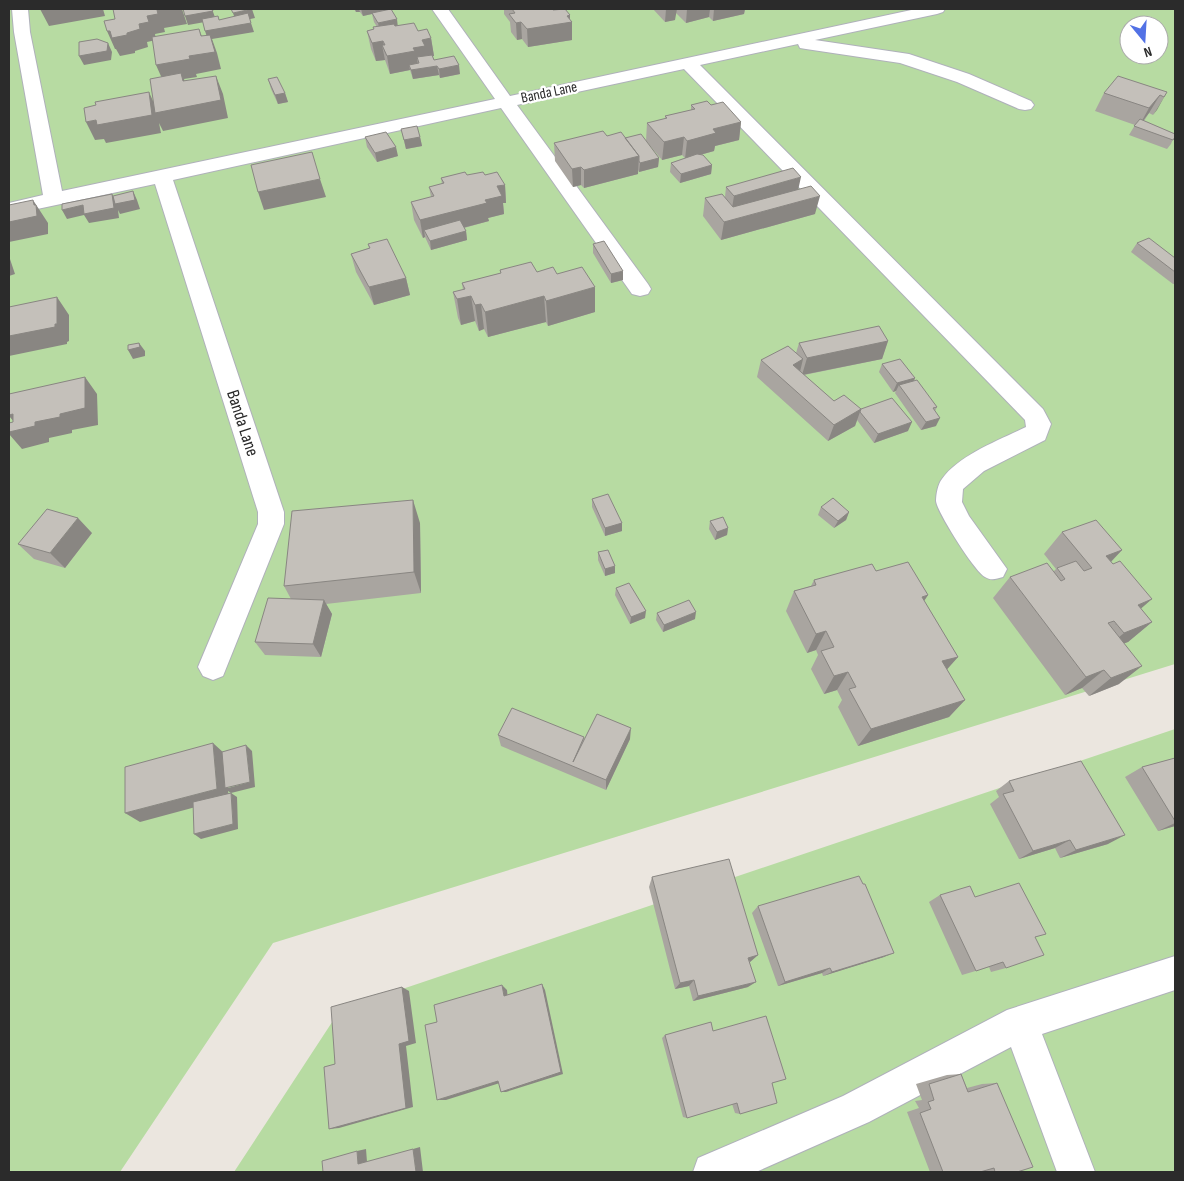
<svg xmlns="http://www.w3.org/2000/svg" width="1184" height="1181" font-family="'Sofia Sans Condensed',sans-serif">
	<rect width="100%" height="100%" fill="#ebe6df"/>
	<path fill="#b7dba2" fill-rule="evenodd" d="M9 9H1175V664L273 943 120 1172H9ZM1129 25H1159V55H1129Z
		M1175 729V1172H234L340 1010Z"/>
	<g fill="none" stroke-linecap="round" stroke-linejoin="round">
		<defs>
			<path id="minor" d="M12 9H28L30 32 62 191 495 99 432 9H448L510 96 916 9H945L943 12 937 14 815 40 909 54 969 74 1031 101 1034 105 1031 109 1025 110 1019 109 957 82 900 63 806 49 800 48 798 44 700 65 1043 409 1051 424 1045 440 984 471 963 489 962 502 969 516 1007 569 1003 577C996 579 991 581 985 577 975 572 937 512 936 501 936 494 938 484 942 479 959 455 1000 440 1026 427L1025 420 684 69 517 105 648 284 651 289 648 294 640 296 632 294 501 108 173 180 284 512V524L223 676 213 680 203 676 198 667 258 524V512L155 184 9 215V203L43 195 14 32Z
				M1175 956V990L1042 1034 1095 1172H1057L1011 1047 869 1122 756 1172H693L698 1158 843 1096 1007 1010Z"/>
		</defs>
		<use href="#minor" stroke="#afb1ba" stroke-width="2"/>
		<use href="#minor" fill="#fff" fill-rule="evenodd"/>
	</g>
	<path fill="#a9a5a0" d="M354 9H385L398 26 418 31 431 38 434 56H432L434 60 460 74 440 78 439 75 413 79 410 70 390 74 385 60 376 61 371 49 367 31 374 29 377 27 374 22 372 14 363 16 360 12H356Z
		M504 9H552L553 10 570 15V20L572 22V40L528 47 522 39 517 40 511 32 510 22 504 14Z
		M653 9H745L744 14 713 21 709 17 686 23 676 13H675V20L665 22Z
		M268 79 285 93 288 102 278 104 271 89Z
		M1167 92 1153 115 1149 113 1144 121 1175 134 1171 144 1167 149 1129 135 1135 125 1095 111 1104 93Z
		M691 105H711L741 122 739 140 715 146 714 151 700 155 712 165 711 174 680 183 670 172 671 163 685 158 682 155 662 160 646 141 647 123 665 119V116L691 110Z
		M401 129 420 137 422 146 406 149Z
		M607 136 625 138 659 158 658 167 639 172 638 170V174L584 188 581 185 573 187 555 161 554 143Z
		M365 137 398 156 377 162 367 147Z
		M467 175H485L505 185 506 203H503L504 214 488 218 489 221 464 228 466 231 467 240 431 250 425 237 423 238 414 220 411 202 431 197 429 187 442 184 441 178Z
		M726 187 798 190 815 214 721 240 703 216 705 198 725 197Z
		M1137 243 1175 258V284H1173L1131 252Z
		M368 244 406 278 410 295 374 305 356 272 351 254 369 248Z
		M593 244 623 280 611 283 593 253Z
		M500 270 537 272 557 274 595 312 548 326 546 322 488 337 484 329 479 331 475 321 461 325 458 318 453 292 463 290 462 283 501 273Z
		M888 341 882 359 804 375 834 401 861 409 908 431 874 443 857 420 855 426 828 441 757 377 761 360 796 353 799 343Z
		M882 364 915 378 914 381 937 407 935 411 936 426 921 430 895 393 896 391 893 392 879 372Z
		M592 499 622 523V531L605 536 592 507Z
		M821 507 849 512 846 520 834 528 818 515Z
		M710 521 728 528 727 535 715 540 709 529Z
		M420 523 421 593 326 604 332 614 321 657 265 655 255 642 291 599 284 586Z
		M1062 532 1122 550 1111 562 1141 609 1152 622 1128 642 1124 643 1119 684 1089 696 1082 688 1065 695 993 598 1010 577 1054 571 1056 569 1044 554Z
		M92 533 65 568 34 559 18 544Z
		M598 552 615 573 605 576 598 560Z
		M876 571 928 595 924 601 958 657 947 669 965 700 949 717 858 746 838 707 842 700 837 690 824 694 811 669 818 655 816 650 807 653 786 611 794 591 811 586 814 580Z
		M616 588 645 618 630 624 615 595Z
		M657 613 695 619 663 632 656 620Z
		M498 735 584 737V740L630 739 606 790 501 746Z
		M1175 758V826L1158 831 1125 777 1142 767Z
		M1009 781 1108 844 1060 858 1055 848 1019 859 990 804 999 797 996 791Z
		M652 877 758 955 750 962 748 987 693 1001 689 986 675 989 649 887Z
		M940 895 975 897 1046 934 1035 937 1006 968 991 972 989 967 962 975 929 902Z
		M758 906 884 957 823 976 822 973 778 986 752 913Z
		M665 1035 772 1083 740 1114 735 1113 732 1104 687 1118 683 1117 662 1038Z
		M961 1074 967 1088 982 1084 997 1083 1017 1172H930L907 1112 919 1108 915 1101 922 1100 916 1084 947 1075Z"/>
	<path fill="#898682" d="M40 9H103L105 16 49 26Z
		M163 9H182L187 24 164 28 165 32 155 34 156 40 147 42 148 47 135 51V53L120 56 116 49H115L107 31H110L127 33 139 24 147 16 157 10Z
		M212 9 216 20 188 25 185 16Z
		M252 9 255 18 236 22 233 13Z
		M355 9H359L360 12H356Z
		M361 9H385V11L363 16Z
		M666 9H677L675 20 665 22Z
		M687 9H710L709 17 686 23Z
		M714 9H745L744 14 713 21Z
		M570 15V22H572V40L528 47 527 29Z
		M218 16 221 25 251 23 254 32 212 39 217 53 221 69 196 74 197 77 184 79 188 91 164 83 156 65 189 56 201 36 199 29 206 47 208 40 205 31 219 20Z
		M397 19 398 28 380 32 378 23Z
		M521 22 522 39 517 40 516 23Z
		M431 38 434 56 427 57H417L418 66 409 65 410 70 390 74 387 56 413 48 422 40Z
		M383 41 386 55 382 45 385 60 376 61 372 43Z
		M108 43 112 52 111 60 84 65 79 56Z
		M459 65 460 74 440 78 439 69Z
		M437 66 439 75 413 79 411 70Z
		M216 76 223 94 228 118 163 131 159 123 161 133 106 143 104 139 95 140 86 122 96 120 149 92 157 110Z
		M1167 92 1157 110 1153 115 1164 97Z
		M285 93 288 102 278 104 275 95Z
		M1160 95 1149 113 1139 126 1149 108Z
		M741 122 739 140 715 146 714 151 685 159 687 141 713 129Z
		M420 137 422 146 406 149 404 140Z
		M684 137 682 155 662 160 664 142Z
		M396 147 398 156 377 162 375 153Z
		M639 156 638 174 584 188V170Z
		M659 158 658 167 639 172 640 163Z
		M712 165 711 174 680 183 681 174Z
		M581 167V185L573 187 572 169Z
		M801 177 797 195 731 214 734 196Z
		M320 179 326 197 264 210 258 192Z
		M505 185 506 203H503L504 214 488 218 489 221 428 237 424 230 425 237 423 238 420 220 485 200 497 186Z
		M133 191 137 200 140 209 120 214 118 210 119 218 89 223 84 215 67 219 62 210 83 205 112 194 117 203Z
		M820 196 815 214 721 240 724 222Z
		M33 200 48 223V234L9 242V222L34 205Z
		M466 231 467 240 431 250 430 241Z
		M9 256 15 274 9 276Z
		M623 271V280L611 283V274Z
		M406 278 410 295 374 305 369 287Z
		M595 287V312L548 326 546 301Z
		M471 296 475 321 461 325 457 299Z
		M544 296 546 322 488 337 485 312Z
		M57 297 69 315V341L67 342V344L9 356V336L55 324Z
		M481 304 484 329 479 331 475 305Z
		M888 341 882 359 802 375 807 358Z
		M139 343 145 351V356L133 359 128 350Z
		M803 359 799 376 793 365Z
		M85 377 97 394 98 425 72 430V433L49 438V442L22 449 9 434V432L20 429 9 416V415L13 414 35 422 60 414Z
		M915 378 911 387 899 385 896 391 893 392 897 383Z
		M861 409 855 426 828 441 834 425Z
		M940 418 936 426 921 430 926 422Z
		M912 422 908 431 874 443 878 434Z
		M413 500 420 523 421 593 414 572Z
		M849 512 846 520 834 528 838 521Z
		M78 518 92 533 65 568 50 553Z
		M622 523V531L605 536V528Z
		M728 528 727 535 715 540 717 532Z
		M1122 550 1101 572 1106 556Z
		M615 566V573L605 576V569Z
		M928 595 914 616 922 597Z
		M1152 599 1129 619 1115 625 1138 605Z
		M324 600 332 614 321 657 313 644Z
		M646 611 645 618 630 624 631 617Z
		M696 612 695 619 663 632 664 625Z
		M1152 622 1128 642 1101 652 1124 633Z
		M826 631 816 650 807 653 816 634Z
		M958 657 942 675V661Z
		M1142 666 1119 684 1089 696 1111 678Z
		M1104 670 1082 688 1065 695 1086 677Z
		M848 672 837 690 824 694 834 676Z
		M965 700 949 717 858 746 871 729Z
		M631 728 630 739 606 790V780Z
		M213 743 225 754 228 788 250 782 246 745 252 751 255 787 231 793 237 797 238 829 201 839 194 834 233 824 231 793 228 791 229 798 140 822 125 813 217 789Z
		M1175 823V826L1158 831Z
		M1125 835 1108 844 1060 858 1076 850Z
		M1070 840 1055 848 1019 859 1033 851Z
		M894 953 884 957 823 976 832 972Z
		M758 955 750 962 748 958Z
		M830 968 822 973 778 986 785 982Z
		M694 980 689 986 675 989 680 983Z
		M756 982 748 987 693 1001 698 996Z
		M542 984 545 990 563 1074 506 1092H501Z
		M502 985 507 990 508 1001 504 996Z
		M402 987 409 991 416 1043 406 1046 413 1107 339 1128 329 1129 399 1044Z
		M498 1081 503 1082 446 1100H437Z
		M420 1147 423 1172H416L413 1149Z
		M366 1149 367 1162 358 1164 357 1151Z"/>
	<path fill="#c4c0ba" stroke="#898682" d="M113 9H163L157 10 158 14 147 16 149 22 139 24 140 29 127 33V35L112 38 110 31H107L104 21 115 19Z
		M183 9H212L213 11 185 16Z
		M231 9H252L233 13Z
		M391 9 397 19 378 23 372 13Z
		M512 9H552L553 10 565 9 570 15 567 16 572 22 527 29 521 22 516 23 509 14 515 13Z
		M248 13 251 23 205 31 202 19 218 16 219 20Z
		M414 23 418 31 427 29 431 38 422 40 425 46 413 48 415 51 387 56 382 45H385L383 41 372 43 367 31 374 29 373 27 394 24 395 26Z
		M199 29 201 36 210 35 215 52 189 56 190 59 156 65 152 37Z
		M97 39 108 43 107 51 79 56V42Z
		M432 55 434 60 454 56 459 65 439 69 437 66 411 70 409 65 419 63 417 57Z
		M181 73 183 81 216 76 221 100 155 113 150 79Z
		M1118 76 1167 92 1164 97 1160 95 1149 108 1104 93Z
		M277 77 285 93 275 95 268 79Z
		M149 92 152 115 97 125 96 120 86 122 84 108 96 105 95 102Z
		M707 101 711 105 723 102 741 122 713 129 716 133 687 141 684 137 664 142 647 123 667 118 665 116 695 109 691 105Z
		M1140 119 1175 134V137L1173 140 1134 126Z
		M417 126 420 137 404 140 401 129Z
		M603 131 607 136 621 132 639 156 584 170 581 167 572 169 554 143Z
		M386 132 396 147 375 153 365 137Z
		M641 134 659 158 640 163 639 161V156L625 138Z
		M312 152 320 179 258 192 251 165Z
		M697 154 703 155 712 165 681 174 671 163Z
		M793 168 801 177 734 196 726 187Z
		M465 172 467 175 483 172 485 175 497 172 505 185 497 186 502 196 485 200 487 203 420 220 411 202 434 196 429 187 444 183 441 178Z
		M811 186 820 196 724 222 705 198 722 194 733 207Z
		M133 191 135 200 115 204 113 196Z
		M112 194 114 208 84 214 83 205 62 210V204Z
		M33 200 34 205H36L37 216 9 222V205Z
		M460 220 466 231 430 241 424 230Z
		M1149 238 1175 258V272L1137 243Z
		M387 239 406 278 369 287 351 254 370 248 368 244Z
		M604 241 623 271 611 274 593 244Z
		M531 262 537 272 553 267 557 274 582 267 595 287 546 301 544 296 485 312 481 304 475 305 471 296 457 299 453 292 465 289 462 283 501 273 500 270Z
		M57 297V324H55V327L9 336V307Z
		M879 326 888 341 807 358 799 343Z
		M139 343 140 347 128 350V345Z
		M788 346 803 359 793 365 834 401 844 395 861 409 834 425 761 360Z
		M900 359 915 378 897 383 882 364Z
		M85 377V408L60 414V417L35 422V426L9 432V423L13 422V414L9 415V394Z
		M917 380 937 407 933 408 940 418 926 422 899 385Z
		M892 398 912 422 878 434 860 412 861 409Z
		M608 494 622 523 605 528 592 499Z
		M833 498 849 512 838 521 821 507Z
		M413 500 414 572 284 586 292 511Z
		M47 509 78 518 50 553 18 544Z
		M723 517 728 528 717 532 710 521Z
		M1096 520 1122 550 1106 556 1113 564 1120 561 1152 599 1138 605 1152 622 1124 633 1114 621 1108 623 1142 666 1111 678 1104 670 1086 677 1010 577 1047 563 1061 581 1065 579 1057 568 1076 561 1084 571 1092 568 1062 532Z
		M608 550 615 566 605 569 598 552Z
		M908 562 928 595 922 597 958 657 942 661 965 700 871 729 849 689 856 687 848 672 834 676 821 651 834 647 826 631 816 634 794 591 816 585 814 580 872 564 876 571Z
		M629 583 646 611 631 617 616 588Z
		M268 598 324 600 313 644 255 642Z
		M689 600 696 612 664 625 657 613Z
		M512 708 584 737 573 762 597 714 631 728 606 780 498 735Z
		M213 743 217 789 125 813V767Z
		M246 745 250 782 225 788 222 752Z
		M1175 758V821L1142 767Z
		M1081 761 1125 835 1076 850 1070 840 1033 851 1003 794 1014 791 1009 781Z
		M231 793 233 824 194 834 193 802Z
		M729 859 758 955 748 958 756 982 698 996 694 980 680 983 652 877Z
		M859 876 863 884H865L894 953 832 972 830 968 785 982 758 906Z
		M1019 883 1046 934 1035 937 1044 955 1006 968 1003 962 976 971 940 895 970 886 975 897Z
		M542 984 561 1072 501 1092 498 1081 437 1100 425 1025 437 1022 434 1005 502 985 504 996Z
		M402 987 409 1041 399 1044 406 1108 329 1129 324 1067 335 1064 331 1007Z
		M766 1016 786 1079 772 1083 777 1103 740 1114 737 1103 687 1118 665 1035 711 1022 713 1031Z
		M961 1074 968 1092 997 1083 1033 1167 1017 1172H995L994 1168 980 1172H943L920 1113 931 1109 928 1102 934 1100 929 1084Z
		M413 1149 416 1172H323L322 1161 357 1151 358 1164Z"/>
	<g text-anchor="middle" stroke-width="4.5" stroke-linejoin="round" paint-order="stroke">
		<g font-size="15" fill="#2b2b2b" stroke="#fff">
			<text transform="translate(549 92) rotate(-12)" y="5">Banda Lane</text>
		</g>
		<g font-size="18" fill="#2b2b2b" stroke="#fff">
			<text transform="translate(243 423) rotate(72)" y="6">Banda Lane</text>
		</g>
	</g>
	<rect width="1184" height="1181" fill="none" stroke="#2b2b2b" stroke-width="20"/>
	<g transform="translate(1144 40) rotate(162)"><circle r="24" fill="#ffffff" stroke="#aaaaaa"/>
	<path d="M0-4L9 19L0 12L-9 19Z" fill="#5271e5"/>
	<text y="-8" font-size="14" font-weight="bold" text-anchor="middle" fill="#2b2b2b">N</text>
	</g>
</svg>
